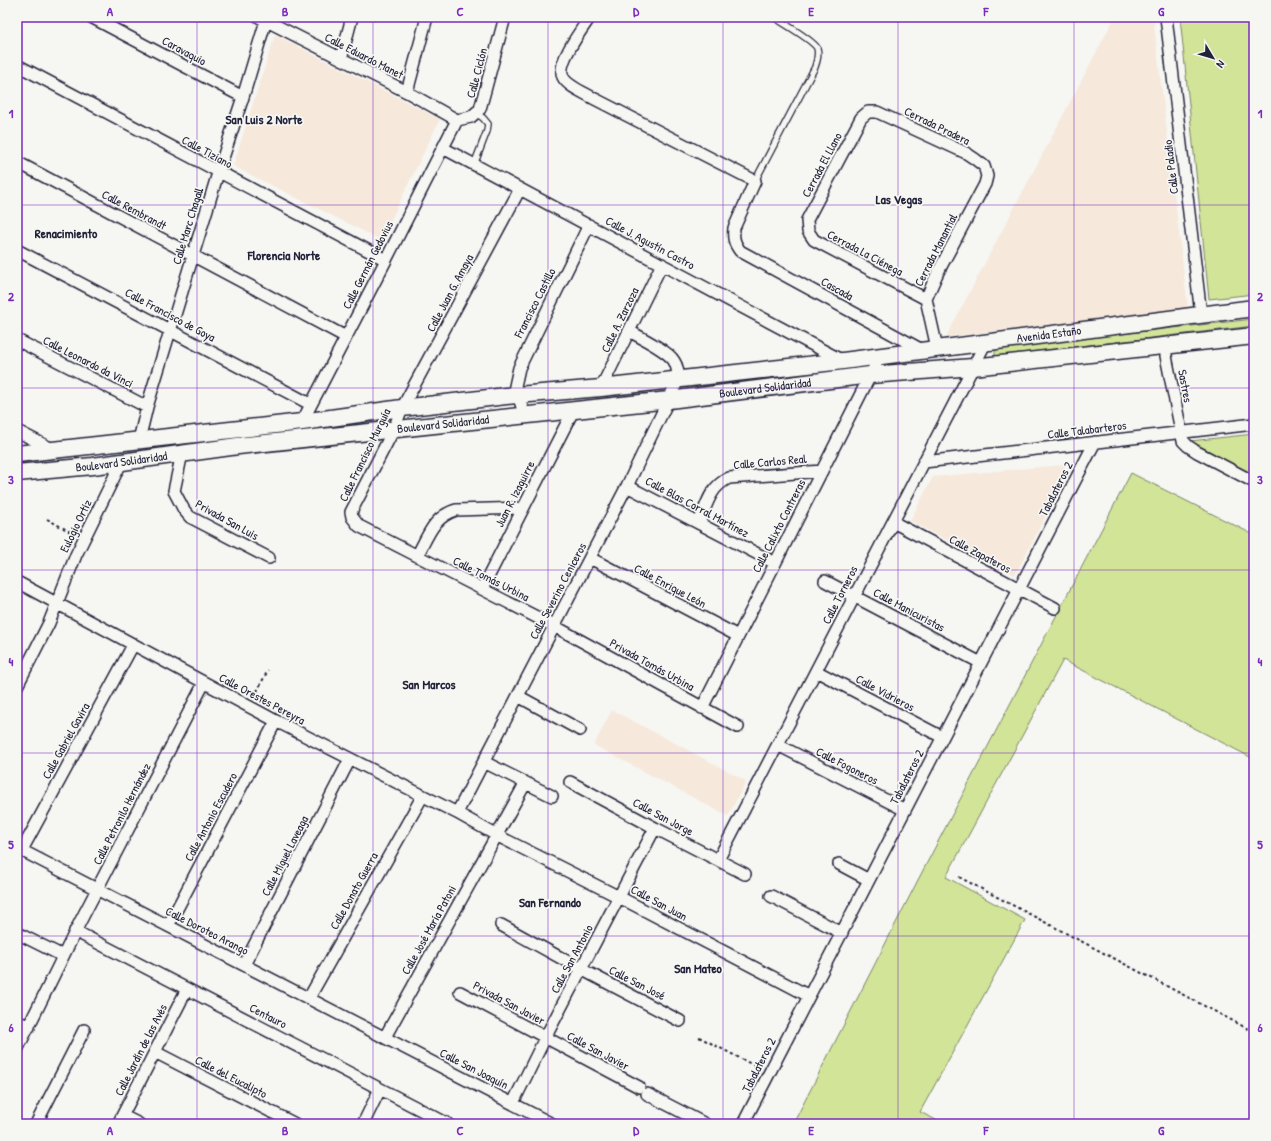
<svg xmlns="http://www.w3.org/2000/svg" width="1271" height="1141" font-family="'Patrick Hand',sans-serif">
	<rect width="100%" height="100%" fill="#f6f6f2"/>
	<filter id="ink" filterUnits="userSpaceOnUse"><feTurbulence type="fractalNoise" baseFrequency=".025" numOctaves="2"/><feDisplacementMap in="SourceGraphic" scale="8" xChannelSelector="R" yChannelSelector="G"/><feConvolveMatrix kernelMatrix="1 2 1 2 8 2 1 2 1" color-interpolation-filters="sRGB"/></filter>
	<g filter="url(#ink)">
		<path fill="#f6e8db" d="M1115 17H1153L1188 309 946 337Z
			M275 35 440 119 381 240 233 166Z
			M1064 465 1067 475 1015 575 910 521 933 477Z
			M612 710 746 781 728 816 594 745Z"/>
		<path fill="#d1e498" stroke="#7a836a" d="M1180 17H1254V294L1209 299Z
			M1254 319V326L995 356V348Z
			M1254 434V475L1190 441Z
			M1131 473 1254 535V759L1063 660 946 877 1025 920 920 1112 936 1120 934 1124H793L919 878Z"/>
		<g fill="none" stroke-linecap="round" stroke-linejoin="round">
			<defs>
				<path id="lane" d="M474 165 487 131 488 124 483 118 476 113
					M755 181 815 67C817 61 819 55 817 48 813 40 783 23 774 17"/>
				<path id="street" d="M91 17 243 97
					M259 17 407 92 457 120
					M590 17C582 29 556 63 563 77 567 86 585 93 593 98L755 181 734 228C733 238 734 243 740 251L922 350
					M1166 17 1201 315
					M341 59 352 17
					M17 65 386 260
					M407 92 427 17
					M457 120 471 117 480 109 505 17
					M443 148 843 361
					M17 162 346 337
					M520 189 402 408 394 429 351 512 352 517 359 526 554 626 738 727
					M17 250 310 404
					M926 299 814 240 808 231 807 220 861 118 868 112H877L966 153 975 159 984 166 987 176 985 184 937 274 926 299 937 348
					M17 340 147 407
					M1166 345V356L1183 441 1188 446 1197 452 1254 482
					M601 388 662 264
					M525 416 515 386 519 368 589 225
					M302 422 386 260 457 120
					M17 431 54 450
					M139 440 147 407 218 173 243 97 267 17
					M182 453 174 491 184 510 190 517 269 558
					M924 462 1254 424
					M627 486 775 563
					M893 522 1055 608
					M699 523C707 504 710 487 729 478L822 471
					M417 556C428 536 433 517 456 510L522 508
					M590 558 738 636
					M825 581 981 663
					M17 582 276 721 457 813 496 835 619 897 809 996
					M482 589 573 411
					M816 671 942 737
					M17 686 49 623 76 555 122 461
					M518 696 580 730
					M702 708 880 356
					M778 745 905 810
					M484 762 552 796
					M570 782 655 828 745 874
					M457 813 627 486 678 380C678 373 678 367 674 361 668 351 640 337 629 331
					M17 848 552 1124
					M22 850 133 645
					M718 860 986 342
					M839 864 869 880
					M771 896 842 933
					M501 925 581 969 680 1021
					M168 926 276 721
					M75 931 448 1124
					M17 933 63 956
					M244 965 350 759
					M460 992 639 1087
					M309 998 422 797
					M17 1021 29 1027
					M385 1037 525 784
					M17 1050 80 922 204 683
					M155 1052 295 1124
					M647 1094 705 1124
					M513 1103 545 1038 655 828
					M123 1116 139 1124
					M36 1124 84 1030
					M118 1124 187 989
					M363 1124 380 1089
					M743 1124 1095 442"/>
				<g id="secondary">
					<path id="s1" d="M17 454 302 422 402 408 506 396 601 388 843 361 1254 308"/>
					<path id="s2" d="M17 473 93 466 238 446 669 400 870 375 973 367 1254 336"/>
				</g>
			</defs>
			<use href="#lane" stroke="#22223b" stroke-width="8"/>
			<use href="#street" stroke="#22223b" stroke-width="14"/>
			<use href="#secondary" stroke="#22223b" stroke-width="19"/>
			<path stroke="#22223b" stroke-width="2" stroke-dasharray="3 3" stroke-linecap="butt" d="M47 519 74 534
				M254 697 268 670
				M959 877 1254 1032
				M699 1037 759 1068"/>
			<use href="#lane" stroke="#f6f6f2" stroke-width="5.5"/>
			<use href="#street" stroke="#f6f6f2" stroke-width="11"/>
			<use href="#secondary" stroke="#f6f6f2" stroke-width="16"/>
		</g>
	</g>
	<path fill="none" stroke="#7b2cbf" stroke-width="1" stroke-opacity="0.55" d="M197 17V1124M373 17V1124M548 17V1124M723 17V1124M898 17V1124M1074 17V1124M17 205H1254M17 388H1254M17 570H1254M17 753H1254M17 936H1254"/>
	<g text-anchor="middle" stroke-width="3.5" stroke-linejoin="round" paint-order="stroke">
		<g font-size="12" fill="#22223b" stroke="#f6f6f2">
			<text transform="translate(184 51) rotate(28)" y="4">Caravaquio</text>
			<text transform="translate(364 56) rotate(27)" y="4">Calle Eduardo Manet</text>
			<text transform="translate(477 73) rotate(-75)" y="4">Calle Ciclón</text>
			<text transform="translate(937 126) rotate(26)" y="4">Cerrada Pradera</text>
			<text transform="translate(207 152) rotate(28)" y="4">Calle Tiziano</text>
			<text transform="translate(822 165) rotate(-62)" y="4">Cerrada El Llano</text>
			<text transform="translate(1171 167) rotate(-97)" y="4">Calle Paladio</text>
			<text transform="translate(134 210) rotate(28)" y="4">Calle Rembrandt</text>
			<text transform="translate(188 226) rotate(-73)" y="4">Calle Marc Chagall</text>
			<text transform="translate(650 243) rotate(28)" y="4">Calle J. Agustín Castro</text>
			<text transform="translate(936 250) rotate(-63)" y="4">Cerrada Manantial</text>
			<text transform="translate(865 253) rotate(28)" y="4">Cerrada La Ciénega</text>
			<text transform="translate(368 265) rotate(-63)" y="4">Calle Germán Gedovius</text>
			<text transform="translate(837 289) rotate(29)" y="4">Cascada</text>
			<text transform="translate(450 293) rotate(-62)" y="4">Calle Juan G. Amaya</text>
			<text transform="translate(535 303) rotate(-63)" y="4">Francisco Castillo</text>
			<text transform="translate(170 315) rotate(28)" y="4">Calle Francisco de Goya</text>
			<text transform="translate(620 320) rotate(-64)" y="4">Calle A. Zarzoza</text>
			<text dy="4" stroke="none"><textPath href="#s1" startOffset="1039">Avenida Estaño</textPath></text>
			<text transform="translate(88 362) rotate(27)" y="4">Calle Leonardo da Vinci</text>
			<text transform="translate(1185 386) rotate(79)" y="4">Sastres</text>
			<text dy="4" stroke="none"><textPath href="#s2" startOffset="753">Boulevard Solidaridad</textPath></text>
			<text dy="4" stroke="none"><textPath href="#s2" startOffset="429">Boulevard Solidaridad</textPath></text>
			<text transform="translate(1087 430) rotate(-7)" y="4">Calle Talabarteros</text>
			<text transform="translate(365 455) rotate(-64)" y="4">Calle Francisco Murguía</text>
			<text dy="4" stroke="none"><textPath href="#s2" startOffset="105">Boulevard Solidaridad</textPath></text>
			<text transform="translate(770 462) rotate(-5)" y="4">Calle Carlos Real</text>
			<text transform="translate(1056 489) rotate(-63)" y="4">Tabalateros 2</text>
			<text transform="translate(515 494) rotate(-63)" y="4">Juan R. Izaguirre</text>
			<text transform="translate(697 507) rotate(28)" y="4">Calle Blas Corral Martínez</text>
			<text transform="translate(227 520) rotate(29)" y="4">Privada San Luis</text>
			<text transform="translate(76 526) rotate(-64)" y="4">Eulogio Ortíz</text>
			<text transform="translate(779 526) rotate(-63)" y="4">Calle Calixto Contreras</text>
			<text transform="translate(980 554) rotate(28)" y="4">Calle Zapateros</text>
			<text transform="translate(491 579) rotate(27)" y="4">Calle Tomás Urbina</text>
			<text transform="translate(670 586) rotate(28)" y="4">Calle Enrique León</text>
			<text transform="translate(558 591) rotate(-62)" y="4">Calle Severino Ceniceros</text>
			<text transform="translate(840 595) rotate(-63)" y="4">Calle Torneros</text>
			<text transform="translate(909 610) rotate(28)" y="4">Calle Manicuristas</text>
			<text transform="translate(652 665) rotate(29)" y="4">Privada Tomás Urbina</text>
			<text transform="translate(885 693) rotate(28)" y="4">Calle Vidrieros</text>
			<text transform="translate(262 699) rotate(28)" y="4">Calle Orestes Pereyra</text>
			<text transform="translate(66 741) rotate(-61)" y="4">Calle Gabriel Gavira</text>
			<text transform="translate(847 766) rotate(27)" y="4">Calle Fogoneros</text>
			<text transform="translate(907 777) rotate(-63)" y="4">Tabalateros 2</text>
			<text transform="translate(122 814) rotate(-63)" y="4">Calle Petronilo Hernández</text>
			<text transform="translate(211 817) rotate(-62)" y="4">Calle Antonio Escudero</text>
			<text transform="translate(663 817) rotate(28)" y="4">Calle San Jorge</text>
			<text transform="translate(285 856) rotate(-63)" y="4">Calle Miguel Laveaga</text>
			<text transform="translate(354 891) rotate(-61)" y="4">Calle Donato Guerra</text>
			<text transform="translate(659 903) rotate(28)" y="4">Calle San Juan</text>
			<text transform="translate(429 930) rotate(-61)" y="4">Calle José María Patoni</text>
			<text transform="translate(207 931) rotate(27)" y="4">Calle Doroteo Arango</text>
			<text transform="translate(572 959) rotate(-62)" y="4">Calle San Antonio</text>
			<text transform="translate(637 983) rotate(27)" y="4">Calle San José</text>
			<text transform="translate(509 1003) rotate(28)" y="4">Privada San Javier</text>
			<text transform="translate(268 1016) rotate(27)" y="4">Centauro</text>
			<text transform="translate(141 1050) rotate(-63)" y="4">Calle Jardín de las Avés</text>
			<text transform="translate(598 1051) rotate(28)" y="4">Calle San Javier</text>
			<text transform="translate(759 1065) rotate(-63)" y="4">Tabalateros 2</text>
			<text transform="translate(474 1069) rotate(27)" y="4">Calle San Joaquín</text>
			<text transform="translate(231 1077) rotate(27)" y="4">Calle del Eucalipto</text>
		</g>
		<g font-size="13" font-weight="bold" fill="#22223b" stroke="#f6f6f2">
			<text x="264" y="124">San Luis 2 Norte</text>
			<text x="899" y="204">Las Vegas</text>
			<text x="66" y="238">Renacimiento</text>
			<text x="284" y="260">Florencia Norte</text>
			<text x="429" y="689">San Marcos</text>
			<text x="550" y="907">San Fernando</text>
			<text x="698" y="973">San Mateo</text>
		</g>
	</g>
	<rect width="1271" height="1141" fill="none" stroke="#f6f6f2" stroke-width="44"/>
	<g transform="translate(1213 58) rotate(128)" stroke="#f6f6f2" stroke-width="3" paint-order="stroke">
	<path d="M0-3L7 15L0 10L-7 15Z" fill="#22223b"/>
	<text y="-6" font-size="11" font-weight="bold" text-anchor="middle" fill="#22223b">N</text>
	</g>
	<rect x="22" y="22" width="1227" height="1097" fill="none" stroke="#7b2cbf" stroke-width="1.5"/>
	<g font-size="13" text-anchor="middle" font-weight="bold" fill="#7b2cbf">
		<text x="110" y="16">A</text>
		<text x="285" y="16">B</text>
		<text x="460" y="16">C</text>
		<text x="636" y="16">D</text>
		<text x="811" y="16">E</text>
		<text x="986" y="16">F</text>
		<text x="1161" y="16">G</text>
		<text x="11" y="118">1</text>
		<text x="1260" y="118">1</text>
		<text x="11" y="301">2</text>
		<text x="1260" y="301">2</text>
		<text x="11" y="484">3</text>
		<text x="1260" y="484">3</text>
		<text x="11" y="666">4</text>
		<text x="1260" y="666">4</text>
		<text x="11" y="849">5</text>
		<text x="1260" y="849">5</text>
		<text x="11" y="1032">6</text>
		<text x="1260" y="1032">6</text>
		<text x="110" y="1135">A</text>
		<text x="285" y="1135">B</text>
		<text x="460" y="1135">C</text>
		<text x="636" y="1135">D</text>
		<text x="811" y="1135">E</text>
		<text x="986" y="1135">F</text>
		<text x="1161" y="1135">G</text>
	</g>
</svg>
